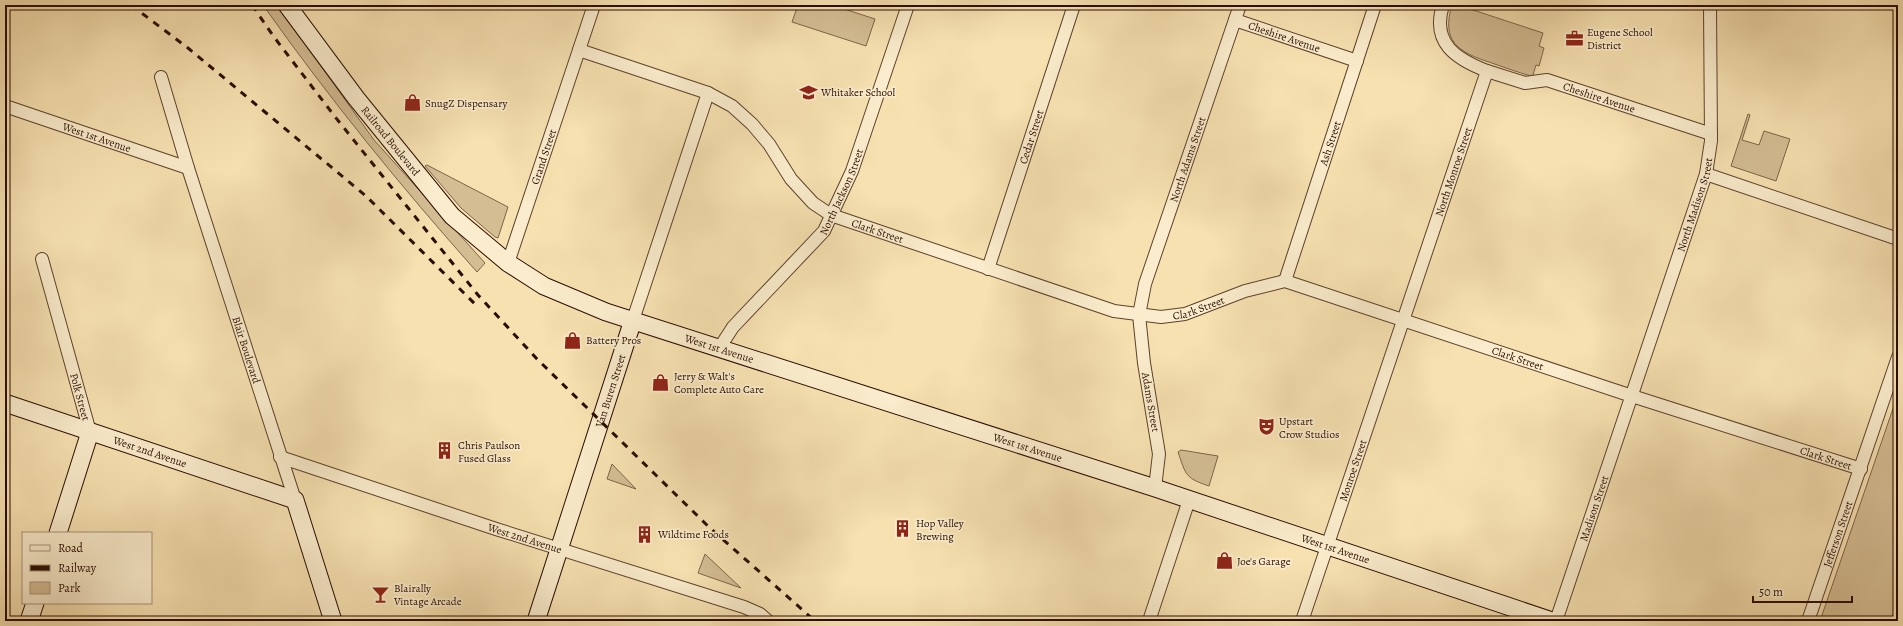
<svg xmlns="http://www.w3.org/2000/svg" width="1903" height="626" font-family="Alegreya,serif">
	<rect width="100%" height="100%" fill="#f7e1b1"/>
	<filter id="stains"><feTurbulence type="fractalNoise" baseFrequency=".005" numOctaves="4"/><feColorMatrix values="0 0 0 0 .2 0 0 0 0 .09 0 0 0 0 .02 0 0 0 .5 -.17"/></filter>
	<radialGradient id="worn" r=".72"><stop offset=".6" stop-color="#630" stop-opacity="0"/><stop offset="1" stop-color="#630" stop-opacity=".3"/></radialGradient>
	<path fill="#d4bd93" stroke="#7f644a" d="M263 5H277L374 140 485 263 477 272C401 187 329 98 263 5Z
		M798 5H832L875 19 866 46 792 22Z
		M1452 5H1458L1543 33 1539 46 1544 48 1539 66 1536 65 1533 75 1531 76C1517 72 1503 67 1489 62 1458 52 1441 41 1452 5Z
		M1748 114 1750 115 1742 140 1759 145 1764 131 1790 139 1776 181 1731 166Z
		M427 165 508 207 498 238 495 237 461 208 425 166Z
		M1898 394V599L1891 621H1820Z
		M1181 450 1218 456 1209 486C1185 478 1186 475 1178 452Z
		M612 464 636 489 607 479Z
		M705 554 741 588 698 573Z"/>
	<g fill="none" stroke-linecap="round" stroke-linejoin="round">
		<defs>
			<g id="street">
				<path id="s1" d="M1235 20 1357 61"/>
				<path id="s2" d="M579 50 708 93 732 106 752 124 769 144 791 179 813 203 831 215 1114 311 1161 317 1185 314 1245 291 1285 281 1632 396 1861 469"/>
				<path id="s3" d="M1487 71 1525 83 1547 80 1711 134"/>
				<path id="s4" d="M161 77 188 168 295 500"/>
				<path id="s5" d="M5 106 188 168"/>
				<path d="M1706 174 1898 239"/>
				<path id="s6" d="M42 259 90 432"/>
				<path id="s7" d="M508 263 594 5"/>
				<path id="s8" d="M988 269 1074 5"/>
				<path id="s9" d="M1285 281 1375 5"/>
				<path d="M633 320 708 93"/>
				<path id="s10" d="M720 347 733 327 824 231 852 171 908 5"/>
				<path id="s11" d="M280 457 496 529 744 607 760 614 768 621"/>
				<path id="s12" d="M1155 488 1159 454 1144 363 1139 315 1145 284 1240 5"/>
				<path d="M1149 621 1189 500"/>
				<path id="s13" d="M1302 621 1487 71C1456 59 1431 43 1443 5"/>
				<path id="s14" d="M1556 621 1706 174 1711 141 1710 5"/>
				<path id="s15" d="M1808 621 1898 357"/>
			</g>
			<g id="secondary">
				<path id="s16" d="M287 5 356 98 452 216 508 263 544 286 606 312 1155 488 1552 621"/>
				<path id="s17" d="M5 403 295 500 333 621"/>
				<path d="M58 533 90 432"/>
				<path d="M29 621 35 603"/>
				<path id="s18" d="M536 621 633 320"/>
			</g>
		</defs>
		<use href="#street" stroke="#5d412c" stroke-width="14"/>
		<use href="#secondary" stroke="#2a0c00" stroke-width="19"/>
		<use href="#street" stroke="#faeccc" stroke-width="12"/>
		<use href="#secondary" stroke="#faeccc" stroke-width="17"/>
		<path stroke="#2a0c00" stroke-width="3" stroke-dasharray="7 7" stroke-linecap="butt" d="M131 5 188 48 366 196 476 305
			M252 5 274 37 336 118 478 295 537 359 710 528 815 621"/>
	</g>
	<defs>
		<symbol id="office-bare" viewBox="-9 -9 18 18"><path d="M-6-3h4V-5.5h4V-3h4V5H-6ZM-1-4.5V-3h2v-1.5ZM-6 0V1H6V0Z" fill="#8f2418" stroke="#faeccc" stroke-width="2.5" paint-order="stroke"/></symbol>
		<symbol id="school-bare" viewBox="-9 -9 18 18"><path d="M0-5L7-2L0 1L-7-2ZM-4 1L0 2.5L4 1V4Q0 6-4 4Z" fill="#8f2418" stroke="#faeccc" stroke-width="2.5" paint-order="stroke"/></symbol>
		<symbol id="shop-bare" viewBox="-9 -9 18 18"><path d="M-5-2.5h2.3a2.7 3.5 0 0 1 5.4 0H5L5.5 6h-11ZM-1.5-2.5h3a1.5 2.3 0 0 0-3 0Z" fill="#8f2418" stroke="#faeccc" stroke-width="2.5" paint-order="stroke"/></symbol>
		<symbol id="theatre-bare" viewBox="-9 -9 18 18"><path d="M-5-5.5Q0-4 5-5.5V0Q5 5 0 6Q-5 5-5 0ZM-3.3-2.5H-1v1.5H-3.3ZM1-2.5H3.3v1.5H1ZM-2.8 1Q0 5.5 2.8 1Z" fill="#8f2418" stroke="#faeccc" stroke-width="2.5" paint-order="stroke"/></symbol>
		<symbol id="building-bare" viewBox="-9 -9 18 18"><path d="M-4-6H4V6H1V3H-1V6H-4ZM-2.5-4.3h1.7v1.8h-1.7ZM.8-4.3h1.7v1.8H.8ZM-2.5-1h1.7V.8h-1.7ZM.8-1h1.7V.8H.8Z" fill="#8f2418" stroke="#faeccc" stroke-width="2.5" paint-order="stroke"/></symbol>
		<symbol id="bar-bare" viewBox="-9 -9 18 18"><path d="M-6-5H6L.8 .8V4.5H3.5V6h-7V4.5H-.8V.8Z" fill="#8f2418" stroke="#faeccc" stroke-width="2.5" paint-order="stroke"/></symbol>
	</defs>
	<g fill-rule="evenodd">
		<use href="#office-bare" x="1562" y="26" width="25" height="25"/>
		<use href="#school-bare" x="796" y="80" width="25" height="25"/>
		<use href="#shop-bare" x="400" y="90" width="25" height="25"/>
		<use href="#shop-bare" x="560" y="328" width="25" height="25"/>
		<use href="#shop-bare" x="648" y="370" width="25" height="25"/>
		<use href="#theatre-bare" x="1254" y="414" width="25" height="25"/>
		<use href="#building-bare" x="432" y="438" width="25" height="25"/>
		<use href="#building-bare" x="890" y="516" width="25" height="25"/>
		<use href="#building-bare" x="632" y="522" width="25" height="25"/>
		<use href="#shop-bare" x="1212" y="548" width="25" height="25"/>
		<use href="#bar-bare" x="368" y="582" width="25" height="25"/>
	</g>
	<g text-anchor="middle" stroke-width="3.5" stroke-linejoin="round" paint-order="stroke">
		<g font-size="11" fill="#2a0c00" stroke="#faeccc" text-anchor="start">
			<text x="1587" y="36">Eugene School<tspan x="1587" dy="13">District</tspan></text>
			<text x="821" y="96">Whitaker School</text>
			<text x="425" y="107">SnugZ Dispensary</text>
			<text x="586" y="344">Battery Pros</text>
			<text x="674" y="380">Jerry &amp; Walt's<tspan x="674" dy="13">Complete Auto Care</tspan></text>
			<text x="1279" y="425">Upstart<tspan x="1279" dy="13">Crow Studios</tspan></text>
			<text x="458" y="449">Chris Paulson<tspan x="458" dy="13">Fused Glass</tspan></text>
			<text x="916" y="527">Hop Valley<tspan x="916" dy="13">Brewing</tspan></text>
			<text x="658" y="538">Wildtime Foods</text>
			<text x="1237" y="565">Joe's Garage</text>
			<text x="394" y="592">Blairally<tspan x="394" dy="13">Vintage Arcade</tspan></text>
		</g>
		<g font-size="11" fill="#2a0c00" stroke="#faeccc">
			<text dy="4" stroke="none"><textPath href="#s1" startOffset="52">Cheshire Avenue</textPath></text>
			<text dy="4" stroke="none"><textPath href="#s3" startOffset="117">Cheshire Avenue</textPath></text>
			<text dy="4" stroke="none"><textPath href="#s5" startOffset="97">West 1st Avenue</textPath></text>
			<text dy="4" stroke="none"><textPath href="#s8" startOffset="139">Cedar Street</textPath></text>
			<text dy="4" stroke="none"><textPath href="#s16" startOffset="171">Railroad Boulevard</textPath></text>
			<text dy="4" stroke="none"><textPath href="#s9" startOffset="145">Ash Street</textPath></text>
			<text dy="4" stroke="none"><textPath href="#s7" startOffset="112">Grand Street</textPath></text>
			<text dy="4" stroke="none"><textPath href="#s12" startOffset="338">North Adams Street</textPath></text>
			<text dy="4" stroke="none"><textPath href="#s13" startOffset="474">North Monroe Street</textPath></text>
			<text dy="4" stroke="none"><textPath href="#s10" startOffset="199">North Jackson Street</textPath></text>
			<text dy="4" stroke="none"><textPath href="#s14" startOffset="439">North Madison Street</textPath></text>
			<text dy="4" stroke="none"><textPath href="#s2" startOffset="361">Clark Street</textPath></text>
			<text dy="4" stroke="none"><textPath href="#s2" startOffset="697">Clark Street</textPath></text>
			<text dy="4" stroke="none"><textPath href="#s16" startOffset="570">West 1st Avenue</textPath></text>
			<text dy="4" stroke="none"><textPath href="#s4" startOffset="286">Blair Boulevard</textPath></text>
			<text dy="4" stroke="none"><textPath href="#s2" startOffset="1033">Clark Street</textPath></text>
			<text dy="4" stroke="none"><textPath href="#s18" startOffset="242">Van Buren Street</textPath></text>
			<text dy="4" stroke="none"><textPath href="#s6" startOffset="143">Polk Street</textPath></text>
			<text transform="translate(1151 402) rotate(80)" y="4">Adams Street</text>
			<text dy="4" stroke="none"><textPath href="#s16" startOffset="894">West 1st Avenue</textPath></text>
			<text dy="4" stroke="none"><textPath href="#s17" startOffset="153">West 2nd Avenue</textPath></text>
			<text dy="4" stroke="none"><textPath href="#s2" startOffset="1357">Clark Street</textPath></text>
			<text dy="4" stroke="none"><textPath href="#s13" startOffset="159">Monroe Street</textPath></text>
			<text dy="4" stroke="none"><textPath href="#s14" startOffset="119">Madison Street</textPath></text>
			<text dy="4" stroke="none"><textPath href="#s15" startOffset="92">Jefferson Street</textPath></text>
			<text dy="4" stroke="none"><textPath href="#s11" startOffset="258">West 2nd Avenue</textPath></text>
			<text dy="4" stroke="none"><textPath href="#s16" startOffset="1218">West 1st Avenue</textPath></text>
		</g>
	</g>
	<rect width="1903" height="626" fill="none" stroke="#f7e1b1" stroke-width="20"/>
	<rect x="6" y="6" width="1891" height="614" fill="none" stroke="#2a0c00" stroke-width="2"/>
	<rect x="10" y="10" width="1883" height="606" fill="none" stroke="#2a0c00"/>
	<rect x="22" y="532" width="130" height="72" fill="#faeccc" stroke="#a7927a"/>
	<rect x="30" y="545" width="20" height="6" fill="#faeccc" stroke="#a7927a"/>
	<text x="58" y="552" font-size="12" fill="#2a0c00">Road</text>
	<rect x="30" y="565" width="20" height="6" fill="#2a0c00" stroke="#a7927a"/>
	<text x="58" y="572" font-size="12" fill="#2a0c00">Railway</text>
	<rect x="30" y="582" width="20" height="12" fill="#d4bd93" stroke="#a7927a"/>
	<text x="58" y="592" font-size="12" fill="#2a0c00">Park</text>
	<path d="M1753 596v6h99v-6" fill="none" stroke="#2a0c00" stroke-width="2"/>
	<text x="1759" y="596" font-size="12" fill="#2a0c00" stroke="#faeccc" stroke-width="3" paint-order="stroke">50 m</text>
	<rect width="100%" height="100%" filter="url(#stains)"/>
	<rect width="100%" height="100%" fill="url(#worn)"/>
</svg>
